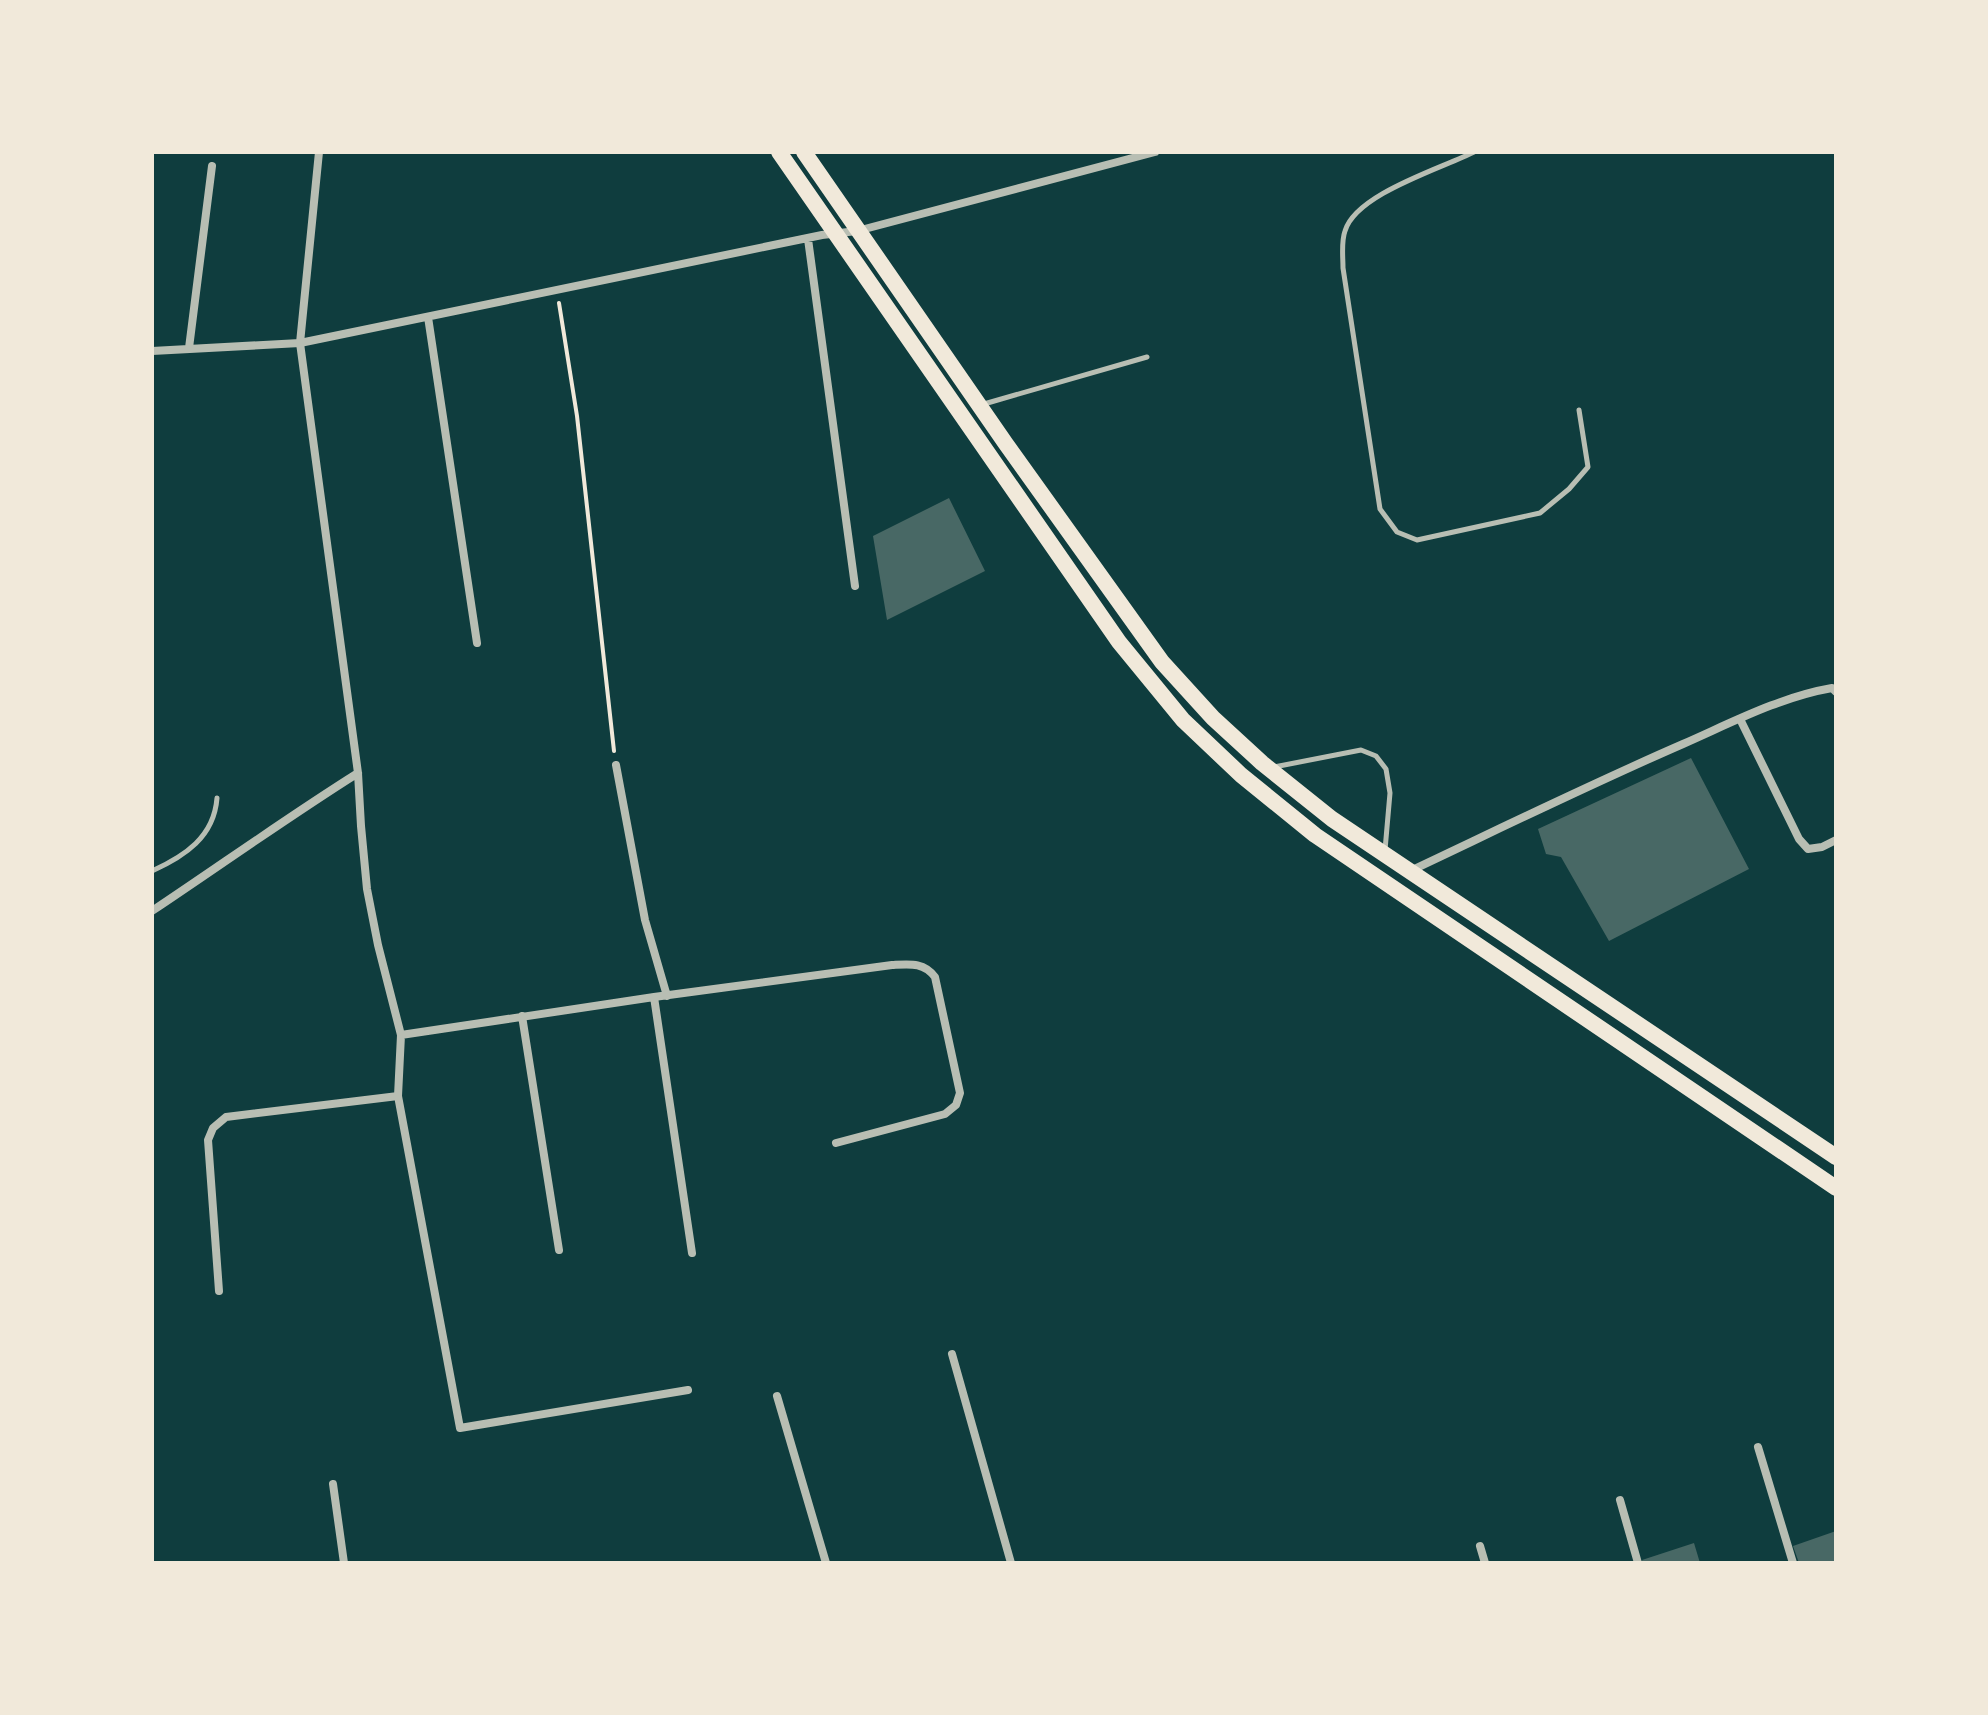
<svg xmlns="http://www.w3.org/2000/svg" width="1988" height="1715" font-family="'Public Sans',sans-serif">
	<rect width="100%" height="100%" fill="#0f3d3e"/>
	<path fill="#486865" d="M949 498 985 571 887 620 873 536Z
		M1691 758 1749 869 1609 941 1561 857 1546 854 1538 829Z
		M1836 1531V1563H1799L1793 1546Z
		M1694 1543 1700 1563H1643L1642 1560Z"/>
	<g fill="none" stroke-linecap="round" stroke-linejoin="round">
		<path stroke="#f1e9da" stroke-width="4" d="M559 303 577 416 614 751"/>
		<path stroke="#b8beb3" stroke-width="5" d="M1474 152C1440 169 1356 194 1345 231 1341 242 1343 256 1343 268L1380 509 1397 532 1417 540 1540 513 1569 489 1588 467 1579 410
			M984 404 1147 357
			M1274 767 1361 750 1376 756 1386 769 1390 793 1385 850
			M152 871C185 856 214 837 217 798"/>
		<path stroke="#b8beb3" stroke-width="8" d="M319 152 300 343 358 773 361 826 367 889 378 945 401 1035 398 1096 460 1428 688 1390
			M808 239 855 586
			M428 317 477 643
			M189 348 212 166
			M152 351 300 343 822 235 857 231 1155 152
			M1740 719 1799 839 1808 849 1822 847 1836 840
			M616 765 645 920 667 996
			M1410 871C1501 828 1591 784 1683 744 1731 723 1780 697 1832 688L1836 692
			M152 911C221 865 288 817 358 773
			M654 997 692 1253
			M522 1016 559 1250
			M401 1035 654 997 892 965C910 964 924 962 935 977L960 1093 956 1105 945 1114 836 1143
			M219 1291 208 1140 213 1128 226 1117 398 1096
			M952 1354 1011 1563
			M777 1396 826 1563
			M1758 1447 1793 1563
			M333 1484 344 1563
			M1620 1500 1638 1563
			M1480 1546 1485 1563"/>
		<path stroke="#f1e9da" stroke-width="16" d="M779 152 1119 642 1183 720 1241 775 1315 835 1836 1188
			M804 152 1006 444 1162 662 1213 718 1262 763 1332 819 1836 1157"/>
	</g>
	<rect width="1988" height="1715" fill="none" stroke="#f1e9da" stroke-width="308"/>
</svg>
